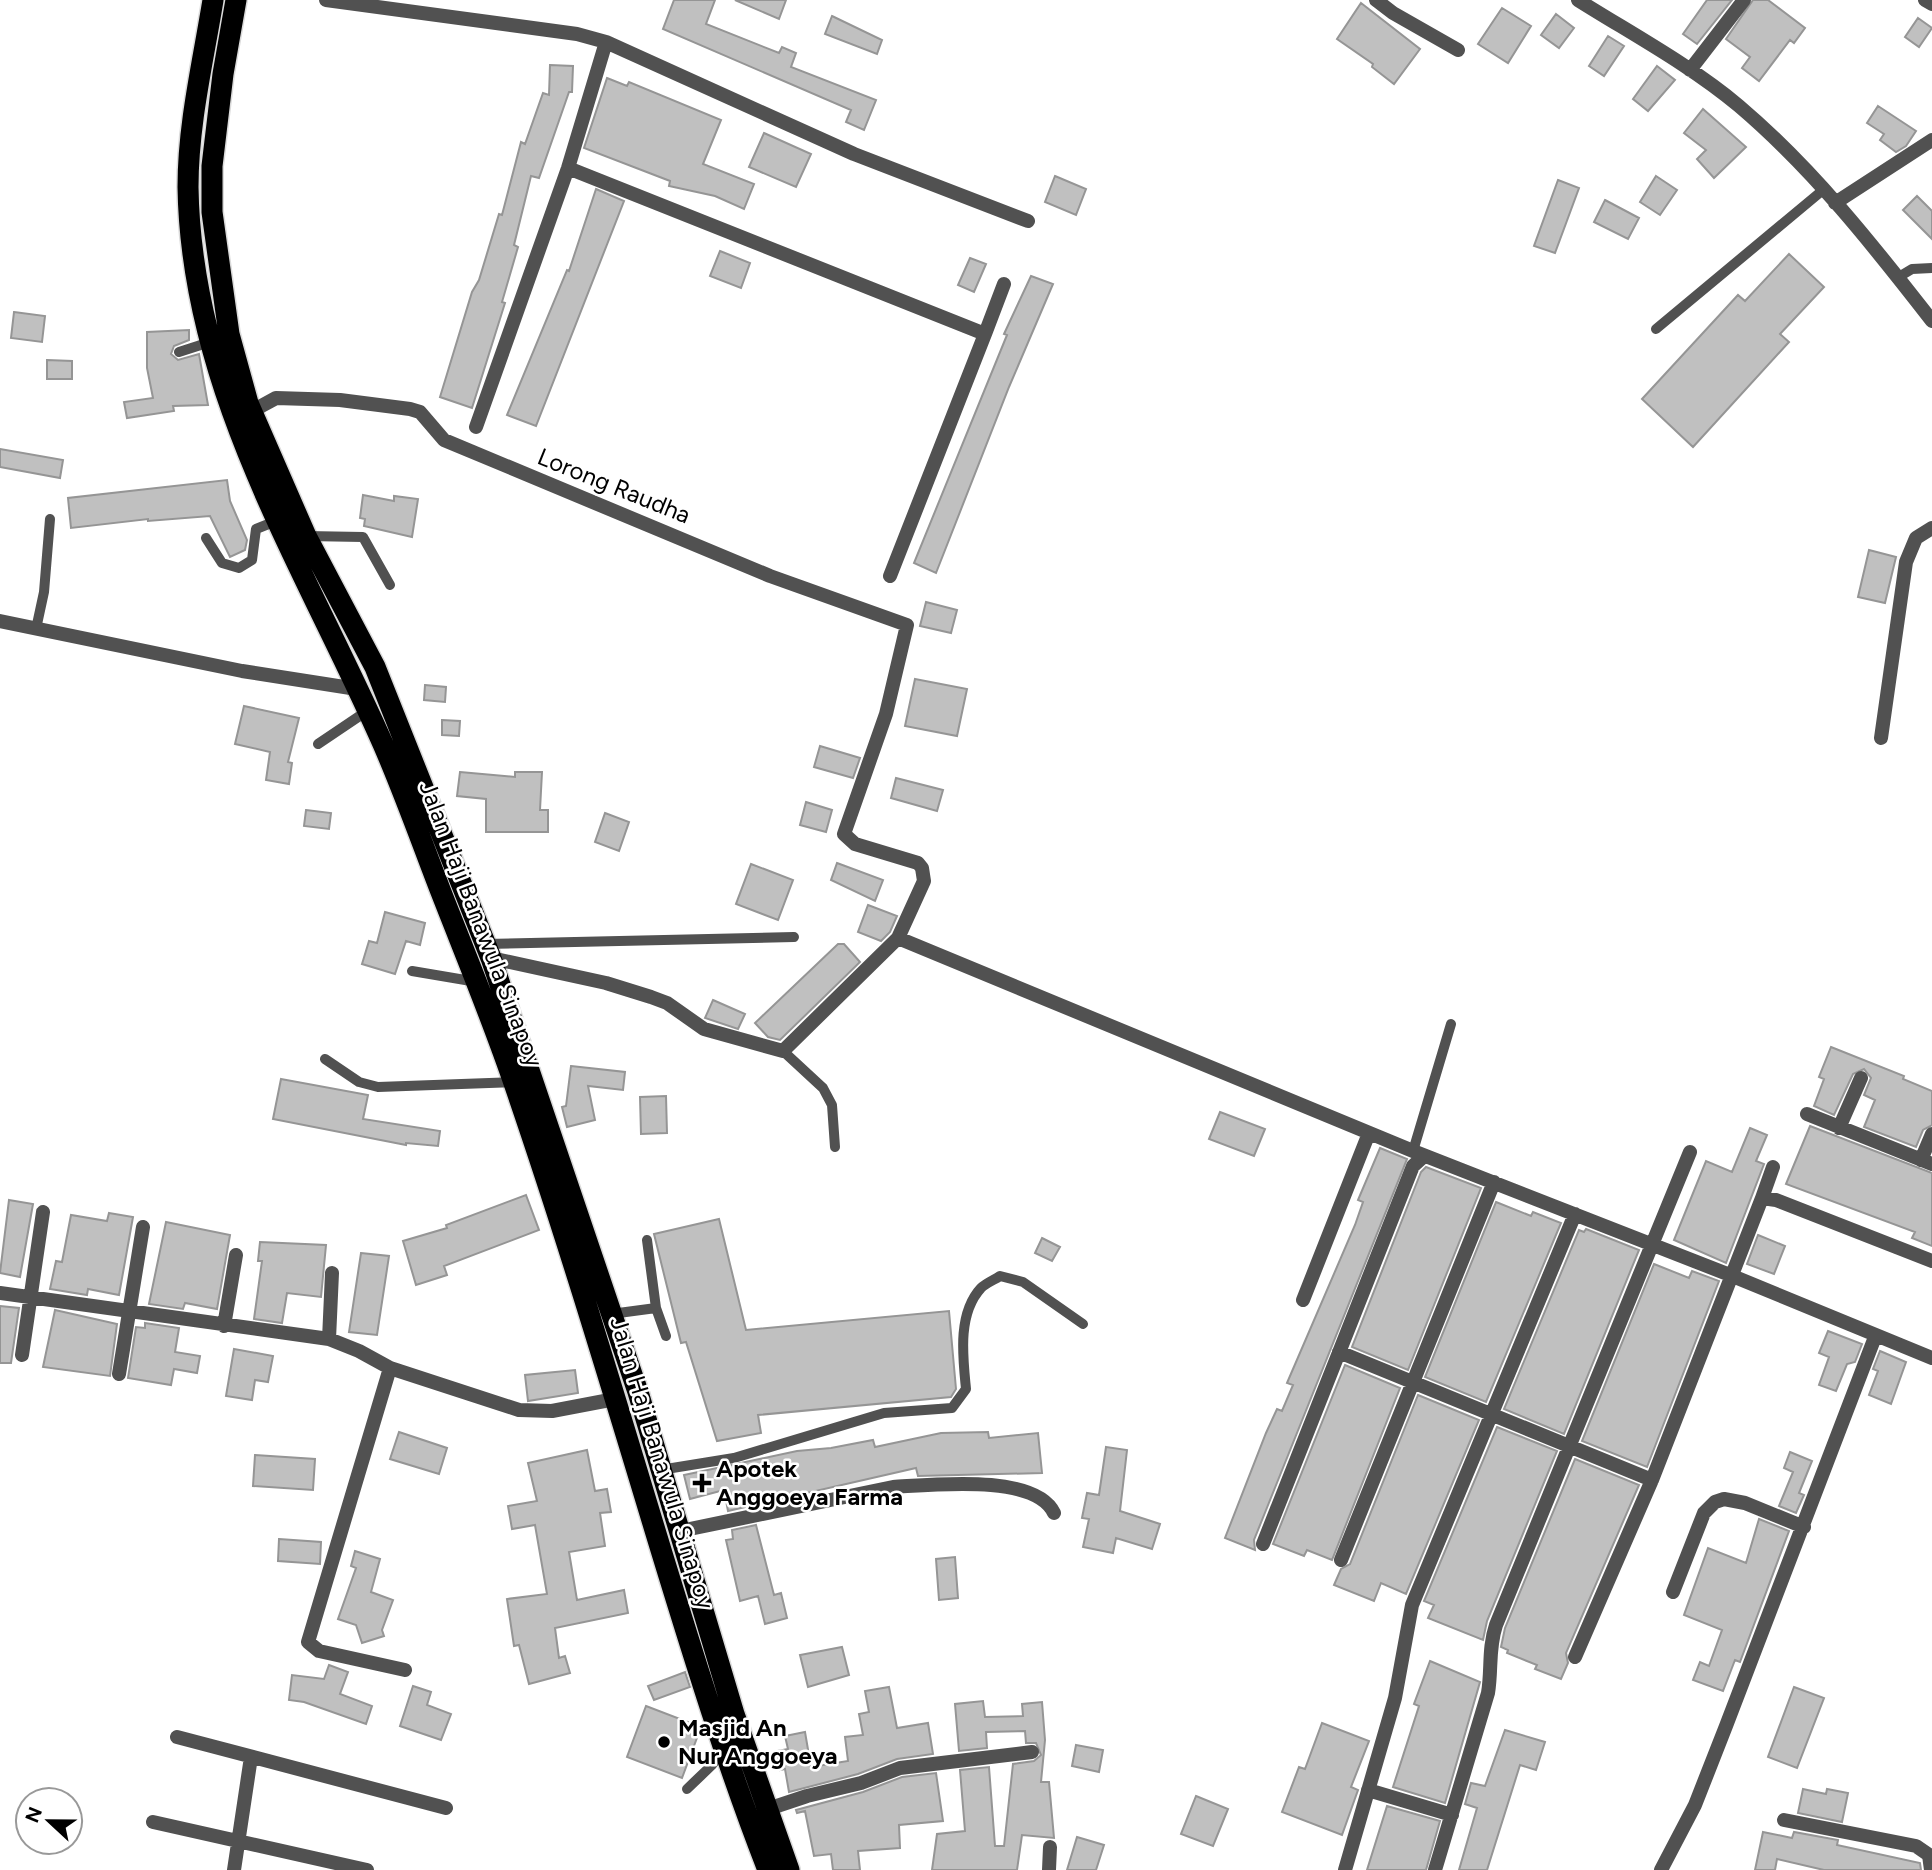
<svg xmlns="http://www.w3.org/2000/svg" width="1932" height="1870" font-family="Figtree,sans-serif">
	<rect width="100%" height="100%" fill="#fff"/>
	<path fill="#c0c0c0" stroke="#959595" stroke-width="2" d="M674 0H715L706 24 779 53 782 47 796 53 791 67 876 100 864 130 846 122 851 110 663 29Z
		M735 0H786L779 19Z
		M1707 0H1732L1697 44 1683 34Z
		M1753 0H1768L1805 28 1794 43 1790 40 1759 81 1742 68 1750 57 1726 39Z
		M1361 3 1420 49 1394 84 1372 67 1373 64 1337 39Z
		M1502 8 1531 26 1508 63 1478 44Z
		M1556 14 1574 28 1559 48 1541 35Z
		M832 16 882 40 877 54 825 34Z
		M1918 18 1932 28 1919 47 1905 37Z
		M1608 36 1624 46 1604 76 1589 66Z
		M550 65 573 66 572 92H569L539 178 531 176 514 245 518 247 502 302 505 303 472 408 440 397 472 292 479 280 499 214 502 215 521 142 525 144 543 93 549 95Z
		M1657 66 1675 80 1648 111 1633 99Z
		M607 78 627 86 629 82 721 120 703 164 754 184 744 209 715 196 669 186 670 181 584 148Z
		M1878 106 1916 131 1906 146 1896 152 1880 140 1884 134 1867 123Z
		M1703 109 1746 147 1714 178 1697 159 1706 150 1684 133Z
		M764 133 811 154 796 187 749 167Z
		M1055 176 1086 189 1076 215 1045 202Z
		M1656 176 1677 190 1660 215 1640 202Z
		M1558 180 1579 188 1555 253 1534 246Z
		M596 189 624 201 536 426 507 415 567 270 569 271Z
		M1917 196 1932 211V239L1903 210Z
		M1605 200 1639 218 1628 239 1594 222Z
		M720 251 750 263 741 288 710 276Z
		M1789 254 1824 287 1780 334 1789 342 1693 447 1642 399 1738 295 1745 301Z
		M970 258 986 264 974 292 958 285Z
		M1031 276 1053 284 1009 387 936 573 914 563 1007 335 1004 334Z
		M14 312 45 316 42 342 11 338Z
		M189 330V340L174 346 171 354 178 360 199 354 208 405 173 406 174 411 127 418 124 402 153 398 147 368V332Z
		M47 360 72 361V379H47Z
		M0 449 63 460 60 478 0 467Z
		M227 480 230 501 247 540 245 550 230 557 210 516 148 521V519L71 528 68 498Z
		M363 495 394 501V496L418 499 412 537 364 526 365 519 360 518Z
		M1869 550 1896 557 1885 603 1858 597Z
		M926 602 957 610 951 633 920 626Z
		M915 679 967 689 957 736 905 726Z
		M425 685 446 687 445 702 424 700Z
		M244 706 299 718 288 762 292 763 289 784 266 780 270 752 235 744Z
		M442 720 460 721 459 736 442 735Z
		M820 746 860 758 853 778 814 767Z
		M460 772 515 777V772H542L540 810H548V832H486V799L457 796Z
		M896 778 943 790 937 811 891 798Z
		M806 802 832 810 826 832 800 825Z
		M306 810 331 813 329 829 304 826Z
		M605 813 629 822 619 851 595 842Z
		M837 863 883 880 875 901 831 880Z
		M751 864 793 880 778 920 736 904Z
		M868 905 897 916 890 932 881 941 858 932Z
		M385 912 425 923 420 945 406 941 395 974 362 964 369 941 377 943Z
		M838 944H844L860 962 780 1040 768 1037 755 1023Z
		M713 1000 745 1014 738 1029 705 1018Z
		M1831 1047 1904 1076 1903 1079 1932 1091V1125L1923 1130 1916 1147 1864 1127 1875 1100 1864 1095 1871 1078 1864 1069 1853 1074 1834 1115 1814 1106 1824 1079 1819 1077Z
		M571 1066 625 1072 623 1090 588 1086 595 1120 567 1127 562 1107 566 1106Z
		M281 1079 368 1095 363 1119 440 1131 438 1146 406 1143V1145L273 1119Z
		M666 1096 667 1133 641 1134 640 1097Z
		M1220 1112 1265 1129 1254 1156 1209 1139Z
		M1810 1126 1932 1173V1246L1912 1238 1915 1232 1786 1184Z
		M1750 1128 1767 1135 1756 1161 1764 1164 1726 1263 1674 1240 1706 1161 1732 1172Z
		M1380 1148 1407 1159 1254 1540 1255 1550 1225 1538 1266 1433 1277 1409 1282 1411 1293 1385 1287 1383 1355 1225 1363 1202 1358 1200Z
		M1426 1167 1481 1188 1408 1370 1352 1347 1421 1172Z
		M526 1195 539 1230 444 1266 447 1275 416 1285 403 1241 447 1228 446 1225Z
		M9 1200 33 1204 20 1277 0 1273Z
		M1496 1202 1531 1216 1533 1212 1561 1223 1486 1402 1425 1377Z
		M109 1213 133 1217 119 1295 88 1289 87 1295 50 1289 56 1261 62 1262 71 1215 107 1221Z
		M719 1219 746 1330 949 1311 956 1389 951 1397 758 1415 761 1433 717 1441 686 1342 681 1343 654 1234Z
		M166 1222 230 1235 217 1309 185 1303 183 1309 149 1304Z
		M1586 1229 1639 1250 1564 1434 1504 1409 1579 1230 1584 1232Z
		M1758 1235 1785 1246 1774 1274 1747 1264Z
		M1042 1238 1060 1247 1052 1261 1035 1253Z
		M260 1242 326 1245 321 1297 287 1293 282 1323 254 1319 262 1261H258Z
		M361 1253 389 1256 377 1335 349 1332Z
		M1654 1264 1689 1278 1692 1271 1719 1281 1647 1467 1582 1441Z
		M0 1306 19 1308 11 1363H0Z
		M55 1310 117 1324 110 1376 43 1367Z
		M145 1323 179 1328 175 1352 200 1356 197 1373 174 1369 171 1385 128 1378 136 1327 145 1328Z
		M1828 1331 1862 1344 1855 1362 1847 1364 1836 1391 1819 1385 1829 1357 1819 1353Z
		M234 1349 273 1356 268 1382 255 1380 252 1400 226 1396Z
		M1880 1351 1906 1362 1891 1404 1869 1395 1878 1371 1873 1369Z
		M1345 1365 1400 1388 1332 1560 1307 1550 1304 1556 1273 1544Z
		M575 1370 578 1393 528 1401 525 1375Z
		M1418 1395 1479 1420 1406 1594 1381 1583 1374 1601 1334 1585 1341 1569 1350 1564Z
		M1497 1427 1557 1451 1487 1621 1483 1640 1428 1618 1434 1605 1424 1601Z
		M399 1432 447 1448 439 1474 390 1459Z
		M988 1432 989 1438 1038 1433 1042 1473 918 1476 916 1468 728 1511 724 1490 690 1499 684 1475 797 1451 831 1448 873 1440 875 1447 941 1433Z
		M1106 1447 1127 1450 1120 1511 1160 1524 1152 1549 1116 1538 1113 1553 1083 1547 1089 1519 1082 1518 1087 1493 1099 1495Z
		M587 1450 595 1491 607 1489 611 1512 600 1513 605 1546 569 1552 577 1600 624 1590 628 1613 555 1628 559 1658 565 1656 570 1673 529 1684 519 1645 514 1646 507 1599 547 1594 535 1525 512 1529 508 1506 537 1501 528 1463Z
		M1790 1452 1812 1461 1799 1493 1804 1495 1796 1513 1779 1506 1793 1472 1784 1468Z
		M255 1455 315 1459 313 1490 253 1486Z
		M1575 1459 1639 1485 1566 1653 1568 1663 1561 1679 1535 1669 1537 1665 1507 1653 1508 1650 1501 1647 1505 1628Z
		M1759 1519 1789 1531 1740 1662 1735 1660 1723 1691 1693 1680 1700 1662 1709 1666 1722 1630 1684 1615 1708 1548 1746 1563Z
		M756 1525 774 1595 781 1593 787 1618 765 1624 758 1596 740 1601 726 1540 733 1539 732 1530Z
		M279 1539 321 1542 320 1564 278 1561Z
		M355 1551 380 1559 371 1592 393 1600 382 1630 384 1636 362 1643 356 1625 338 1619 356 1568 351 1566Z
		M955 1557 958 1598 939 1600 936 1559Z
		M842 1647 849 1675 808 1687 800 1655Z
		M1430 1661 1480 1682 1445 1803 1393 1787 1419 1706 1414 1704Z
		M329 1665 348 1672 340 1694 372 1706 366 1724 304 1702 289 1700 292 1675 324 1679Z
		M685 1672 690 1687 654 1700 648 1686Z
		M413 1686 431 1692 427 1705 451 1714 441 1740 400 1726Z
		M889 1687 897 1728 928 1723 933 1754 897 1759 858 1774 789 1792 785 1769 780 1770 777 1751 788 1749 785 1736 805 1732 811 1767 848 1761 845 1737 863 1735 859 1714 869 1712 865 1691Z
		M1794 1687 1824 1698 1797 1768 1768 1757Z
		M983 1701 985 1717 1023 1716 1022 1704 1042 1702 1045 1740 1041 1782H1049L1054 1838 1022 1835 1017 1870H932L937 1834 965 1831 960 1770 989 1767 995 1846H1004L1013 1764 1034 1761 1041 1755 1036 1743H1026L1025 1731 986 1732 987 1748 959 1751 955 1704Z
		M646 1706 701 1727 682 1778 627 1757Z
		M1322 1723 1369 1741 1351 1787 1358 1790 1342 1835 1282 1812 1299 1767 1305 1769Z
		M1505 1730 1545 1742 1536 1770 1520 1765 1487 1870H1459L1477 1808 1465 1804 1471 1783 1485 1786Z
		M1076 1745 1103 1750 1099 1772 1072 1766Z
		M936 1773 943 1821 899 1825 900 1848 858 1851 860 1870H833L831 1854 814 1856 805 1811 797 1813 796 1810 863 1792 902 1777Z
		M1803 1789 1826 1794 1827 1789 1848 1793 1842 1822 1798 1813Z
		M1196 1796 1228 1809 1213 1846 1181 1834Z
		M1387 1806 1440 1821 1426 1870H1367Z
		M1763 1832 1792 1838 1794 1832 1838 1840 1837 1845 1920 1863 1921 1870H1824L1777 1859 1775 1870H1755Z
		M1077 1837 1104 1845 1096 1870H1067Z"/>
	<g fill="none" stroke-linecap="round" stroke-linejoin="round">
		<defs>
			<path id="highway" d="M213 0C203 62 188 124 188 187 191 391 303 563 383 744 404 792 422 843 441 892 466 956 493 1021 515 1086 568 1240 614 1395 661 1550 694 1658 727 1765 768 1870
				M236 0 223 74 212 166V212L229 334 248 403 306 536 375 667 491 958 638 1392 734 1714 789 1870"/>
		</defs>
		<use href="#highway" stroke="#dbdbdb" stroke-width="24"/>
		<path stroke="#515151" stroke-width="10" d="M1897 278 1912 269 1932 268
			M1656 329 1823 190
			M179 352 210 342
			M306 536 363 537 390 585
			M206 538 222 563 239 568 252 560 256 529 276 521
			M36 629 44 592 50 519
			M318 744 367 711
			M485 944 794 937
			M412 971 477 982
			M783 1051 823 1088 832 1105 835 1147
			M325 1059 359 1082 378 1087 514 1082
			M1413 1151 1451 1024
			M647 1240 656 1308 666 1336
			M611 1314 656 1308
			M660 1470 734 1458 884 1413 952 1408 966 1389C963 1358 957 1314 981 1288 986 1283 994 1280 1000 1276L1023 1282 1083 1324
			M687 1789 712 1765 723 1749"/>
		<path stroke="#515151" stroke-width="14" d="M326 0 577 34 606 42 854 154 1028 221
			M1376 0 1393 13 1458 50
			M1578 0C1632 34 1690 65 1739 106 1812 168 1873 245 1932 321
			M1925 0 1932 4
			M1690 70 1744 0
			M568 168 985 334 890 576
			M1835 203 1932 140
			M985 334 1004 284
			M252 411 276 398 340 400 410 409 420 412 444 440 770 576 907 625 886 714 844 834 855 844 918 863 922 868 924 881 898 938 783 1051 704 1029 667 1003 651 997 606 983 491 958
			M476 427 568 168 606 42
			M0 621 242 671 357 689
			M1881 738 1906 562 1916 538 1932 528
			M898 938 1413 1151 1730 1275 1932 1358
			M1807 1114 1932 1164
			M1839 1128 1861 1078
			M1921 1160 1932 1134
			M1762 1198 1773 1167
			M0 1293 329 1339 359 1351 390 1368 519 1410 552 1411 615 1399
			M1303 1300 1369 1133
			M224 1326 236 1255
			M329 1339 332 1273
			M1339 1352 1652 1480
			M22 1355 43 1212
			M390 1368 308 1642 319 1651 405 1670
			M119 1374 143 1227
			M680 1531 893 1487C931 1485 1035 1473 1054 1513
			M1263 1544 1413 1166 1424 1156
			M1341 1560 1494 1182
			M1673 1592 1704 1513 1715 1502 1724 1499 1745 1503 1804 1527
			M1575 1657 1652 1480 1762 1198 1776 1200 1932 1261
			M177 1737 446 1808
			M1368 1790 1452 1815
			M765 1810 807 1796 861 1783 900 1768 1032 1752
			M1784 1820 1916 1846 1929 1855 1931 1870
			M153 1822 367 1870
			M234 1870 251 1757
			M1049 1870 1050 1847
			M1345 1870 1395 1698 1412 1605 1575 1214
			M1435 1870 1488 1693C1492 1669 1488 1649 1496 1625L1690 1152
			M1661 1870 1695 1805 1726 1726 1875 1337"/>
		<use href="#highway" stroke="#000" stroke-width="21"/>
	</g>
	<g fill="#000" stroke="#fff" stroke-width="2.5">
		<path d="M698.5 1472.5h7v7h7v7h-7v7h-7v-7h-7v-7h7z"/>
		<circle cx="664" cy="1742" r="7"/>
	</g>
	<g text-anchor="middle" stroke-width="5" stroke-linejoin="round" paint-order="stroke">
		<g font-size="24" fill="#000" stroke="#fff">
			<text transform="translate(614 486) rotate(22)" y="8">Lorong Raudha</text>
			<text transform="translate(481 924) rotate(69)" y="8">Jalan Haji Banawula Sinapoy</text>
			<text transform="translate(662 1463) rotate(73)" y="8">Jalan Haji Banawula Sinapoy</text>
		</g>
		<g font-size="24" font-weight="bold" fill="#000" stroke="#fff" text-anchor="start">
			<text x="716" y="1477">Apotek<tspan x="716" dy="28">Anggoeya Farma</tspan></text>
			<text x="678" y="1736">Masjid An<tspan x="678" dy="28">Nur Anggoeya</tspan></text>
		</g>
	</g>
	<g transform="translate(49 1821) rotate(292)"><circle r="33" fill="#ffffff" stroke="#999999" stroke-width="2"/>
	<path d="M0-5L12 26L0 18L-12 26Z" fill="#000000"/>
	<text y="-10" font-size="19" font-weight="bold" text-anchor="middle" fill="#000000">N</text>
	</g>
</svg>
